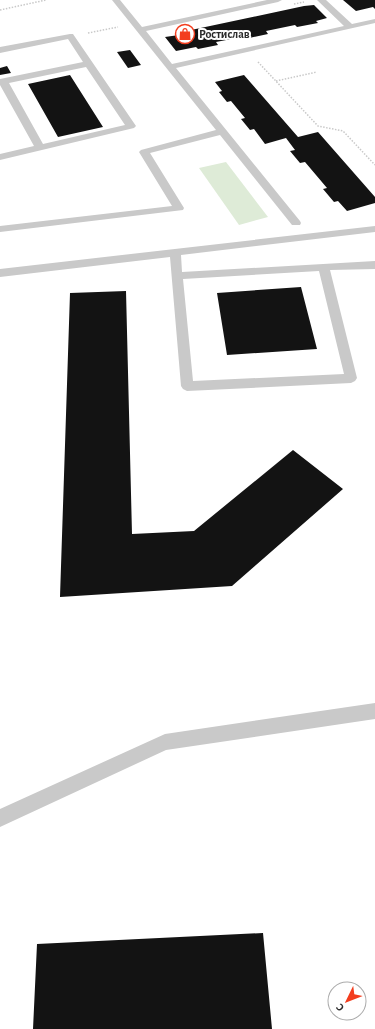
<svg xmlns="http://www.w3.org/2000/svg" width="375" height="1029" font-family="'Alegreya Sans',sans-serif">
	<rect width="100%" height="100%" fill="#fff"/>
	<path fill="#deebd7" d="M226 162 268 217 239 225 199 168Z"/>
	<path fill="#131313" d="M343 0H375V9L373 7 356 11Z
		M314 5 327 18 316 21 318 23 297 27 295 25 266 31 268 34 249 38 247 36 216 42 218 45 198 49 196 47 176 51 165 37 179 35 177 33 304 6Z
		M130 50 141 65 128 68 117 52Z
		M7 66 11 73 0 75V68Z
		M70 75 103 127 58 137 28 84Z
		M244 75 298 137 318 132 375 197V203L347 211 338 201 334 202 323 189 327 188 305 162 300 163 290 151 295 150 286 138 265 144 254 129 250 130 241 119 245 118 231 101 227 102 219 92 222 91 215 82Z
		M301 287 317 349 227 355 217 293Z
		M126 291 132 534 194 531 293 450 343 489 232 586 60 597 70 293Z
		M263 933 272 1029H33L37 944Z"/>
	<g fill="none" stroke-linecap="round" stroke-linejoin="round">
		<path stroke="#c9c9c9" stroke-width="1.5" stroke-dasharray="1.5 1.5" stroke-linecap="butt" d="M294 4 304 2
			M0 10 46 0
			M88 33 118 27
			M258 62 318 126 343 131 375 165
			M276 81 317 72"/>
		<path fill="#c9c9c9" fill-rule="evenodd" d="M112 0H120L142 27 267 0H282L278 2 146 31 172 64 344 26 317 0H326L352 24 375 19V23L176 68 300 221 301 223 300 225H292L220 135 150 153 184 208 183 210 0 232V226L172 206 139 152 141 150 216 130Z
			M70 34H73L136 126 134 128 0 160V154L34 146 0 85V79L83 62 68 39 0 53V47ZM86 67 125 125 43 144 9 83Z
			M375 226V232L181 255 182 272 375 261V269L330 270 357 378 355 381 351 383 187 391 183 389 181 386 170 257 0 277V269ZM319 271 344 374 193 381 183 279Z
			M375 703V719L166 750 0 827V809L165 734Z"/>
	</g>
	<defs>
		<symbol id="shop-ring" viewBox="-11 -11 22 22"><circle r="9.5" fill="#fff" stroke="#f33d1e" stroke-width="1.5"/><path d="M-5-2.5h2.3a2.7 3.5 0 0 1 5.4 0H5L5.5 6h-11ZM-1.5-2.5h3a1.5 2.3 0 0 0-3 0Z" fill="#f33d1e"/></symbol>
	</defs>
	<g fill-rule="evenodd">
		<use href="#shop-ring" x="174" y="23" width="22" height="22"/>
	</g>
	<g text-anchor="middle" stroke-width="4" stroke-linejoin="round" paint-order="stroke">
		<g font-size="12" font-weight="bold" fill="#2c2c2c" stroke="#fff" text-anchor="start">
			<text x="199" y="38">Ростислав</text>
		</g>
	</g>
	<g transform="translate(347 1001) rotate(227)"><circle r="19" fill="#ffffff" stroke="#ababab"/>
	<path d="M0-3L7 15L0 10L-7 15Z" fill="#f33d1e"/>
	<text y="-6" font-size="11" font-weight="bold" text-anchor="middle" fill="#2c2c2c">С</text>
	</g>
</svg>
